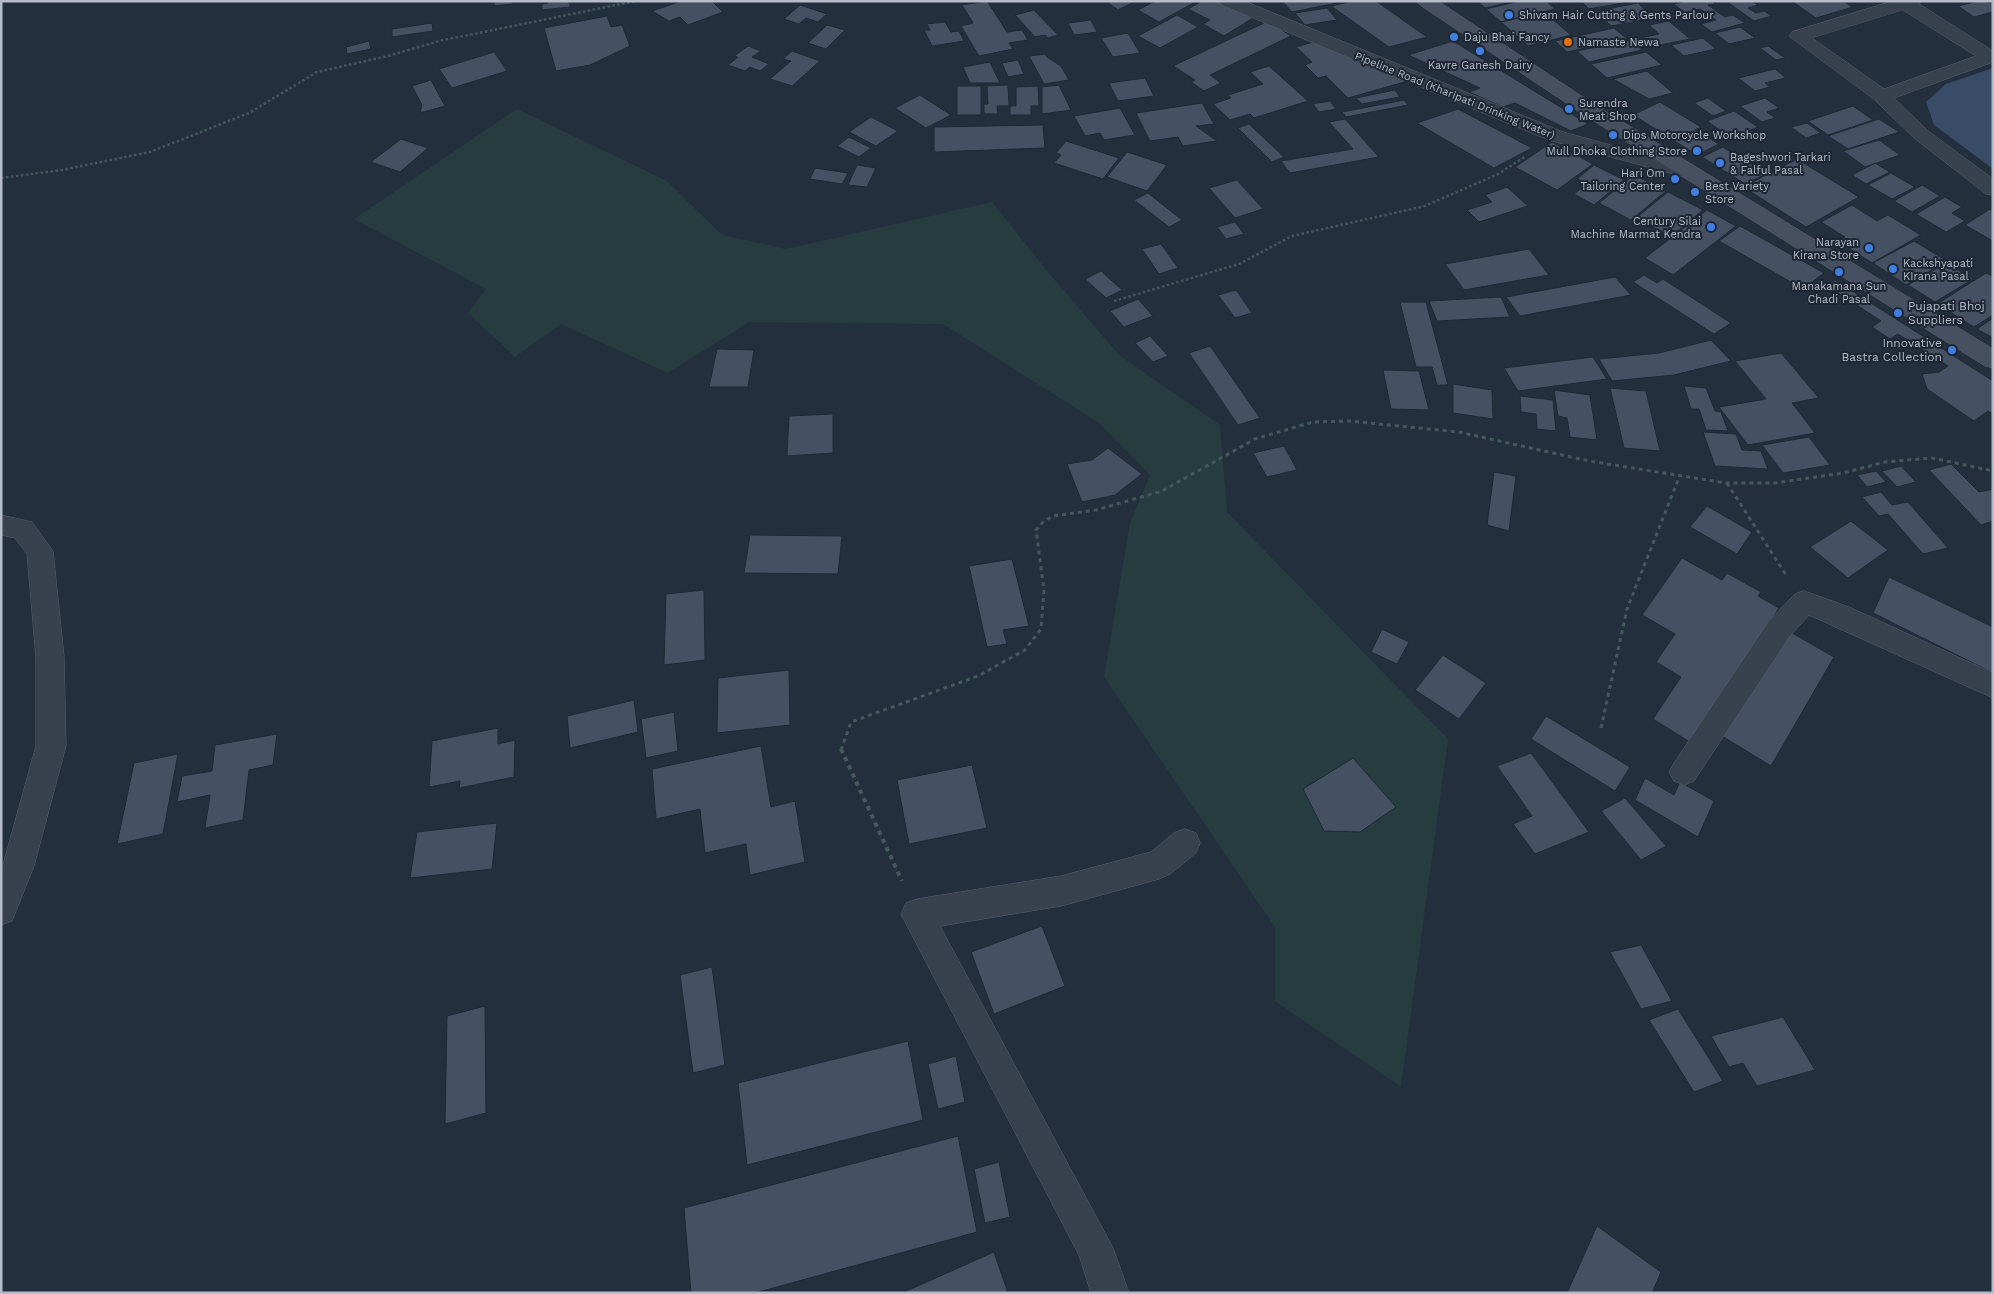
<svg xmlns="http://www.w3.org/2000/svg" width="1994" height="1294" font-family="'Work Sans',sans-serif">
	<rect width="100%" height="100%" fill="#242f3e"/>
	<path fill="#263c3f" d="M517 109 667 181 722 235 786 249 992 202 1048 272 1119 355 1220 425 1227 512 1448 739 1401 1087 1275 1001V927L1104 677 1130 523 1150 475 1099 423 943 324 749 322 668 373 561 324 515 357 468 313 486 289 354 219Z"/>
	<path fill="#394c67" d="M1993 68V169L1934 125 1926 102 1946 84Z"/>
	<path fill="#455162" stroke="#1f2835" d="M494 1H513V4L494 6Z
		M548 1H570V7L542 10V4L548 3Z
		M682 1H712L723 12 688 25 680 17 669 21 652 11Z
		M987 1 1007 32 1022 30 1028 40 1009 43 1013 49 979 56 961 26 973 23 962 5Z
		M1111 1H1136L1118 10 1108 3Z
		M1155 1H1197L1159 22 1138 10Z
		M1202 1H1219L1253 18 1224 36 1203 24 1210 20 1188 9Z
		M1282 1H1335L1337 3 1292 12Z
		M1353 1H1376L1427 37 1389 47 1331 6Z
		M1477 1H1515L1485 8Z
		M1520 1H1546L1555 9 1501 22 1486 9Z
		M1581 1H1634L1589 9Z
		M1685 1H1712L1716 4 1708 5 1725 17 1733 15 1745 23 1712 32 1701 24 1716 20 1700 9 1685 13 1674 4Z
		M1752 1 1758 5 1748 8 1756 13 1764 11 1772 16 1754 21 1727 2Z
		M1796 1H1843L1853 7 1816 18 1793 2Z
		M1979 1 1993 3V12L1974 17 1958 6Z
		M1638 3 1654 18 1611 26 1596 11Z
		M800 5 827 14 818 22 806 18 799 24 784 19Z
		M1327 8 1337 20 1305 25 1295 13Z
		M1034 10 1058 35 1048 38 1045 35 1035 37 1015 15Z
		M1544 12 1571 35 1528 46 1501 22Z
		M1177 15 1198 27 1160 48 1138 36Z
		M607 16 611 27 622 25 630 46 590 65 556 71 544 28Z
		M1091 20 1097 32 1074 35 1068 23Z
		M1268 21 1291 36 1210 75 1221 83 1204 91 1191 82 1195 80 1173 66Z
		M1669 21 1690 39 1645 48 1635 39 1659 34 1649 25Z
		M945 22 951 32 959 31 964 41 932 46 924 30H930L927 24Z
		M432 23 433 31 392 37V29Z
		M827 25 845 30 826 49 808 43Z
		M1740 27 1755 38 1729 44 1715 33Z
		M1614 28 1627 39 1567 52 1555 41Z
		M1128 33 1140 53 1113 57 1101 38Z
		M1703 38 1716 49 1684 56 1671 45Z
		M1630 40 1642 50 1589 62 1577 51Z
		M369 41 371 49 347 54 346 47Z
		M1453 41 1588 124 1571 131 1515 103 1503 107 1469 92 1480 88 1408 55Z
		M1313 42 1408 81 1348 98 1326 76 1318 78 1305 65 1312 62 1296 47Z
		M748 46 761 51 752 57 769 64 760 71 750 67 745 71 728 65 738 57 734 56Z
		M1768 46 1785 58 1776 60 1760 48Z
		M792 51 820 61 792 86 770 79 791 61 783 59Z
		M494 52 507 71 452 88 439 69Z
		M1646 52 1662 65 1607 78 1591 64Z
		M1045 54 1047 57 1061 66 1069 80 1044 84 1029 56Z
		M1018 60 1024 74 1008 77 1002 63Z
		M990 62 1000 83H970L963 67Z
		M1269 66 1308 101 1254 118 1250 114 1230 120 1213 104 1231 98 1228 95 1263 84 1250 72Z
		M1775 69 1786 78 1765 83 1770 87 1755 91 1738 78Z
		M1647 71 1673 93 1649 99 1613 79Z
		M1145 78 1154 96 1118 101 1109 83Z
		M431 80 445 106 420 113 422 105 412 86Z
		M1008 85 1009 106H997L998 114H984V104H988L987 86Z
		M1059 85 1071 110 1042 114V87Z
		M957 86H981V115H957Z
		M1038 86 1039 106H1031V115H1010V106H1016V87Z
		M1395 90 1400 97 1362 104 1356 98Z
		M920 95 951 115 926 128 895 108Z
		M1708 98 1726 111 1713 116 1694 103Z
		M1765 98 1779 108 1767 112 1775 118 1762 122 1740 106Z
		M1404 100 1408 105 1346 117 1342 112Z
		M1330 101 1336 109 1319 112 1313 104Z
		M1660 102 1701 127 1695 130 1719 144 1697 155 1633 115Z
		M1202 103 1214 124 1196 126 1217 141 1183 146 1178 137 1150 141 1136 113Z
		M1853 106 1873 120 1828 135 1808 121Z
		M1120 108 1135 135 1104 140 1100 133 1085 136 1074 116Z
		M1458 109 1532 148 1494 168 1417 123Z
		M1734 111 1758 127 1731 138 1707 121Z
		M871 117 898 131 876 146 849 132Z
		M1345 119 1379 157 1290 173 1281 161 1353 149 1329 122Z
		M1879 119 1899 132 1848 149 1828 136Z
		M1807 123 1821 133 1806 138 1791 127Z
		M1249 124 1284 157 1272 162 1238 128Z
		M1043 125 1045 148 934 152V127Z
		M849 137 871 148 859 157 837 146Z
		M401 139 428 148 400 172 371 162Z
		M1879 140 1900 155 1865 167 1843 151Z
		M1066 141 1119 158 1103 179 1054 163 1061 155 1056 153Z
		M1552 142 1593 164 1557 190 1515 167Z
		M1723 147 1766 174 1745 184 1702 157Z
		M1127 152 1167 165 1147 191 1107 177Z
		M1797 159 1859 197 1806 227 1743 187Z
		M1875 163 1890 172 1866 184 1852 175Z
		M857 165 876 168 867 187 848 185Z
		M1594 165 1624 180 1594 205 1574 194 1587 184 1577 179Z
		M815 168 848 173 842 184 810 179Z
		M1891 173 1915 187 1892 199 1868 185Z
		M1634 175 1666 191 1631 220 1599 203Z
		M1237 180 1263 209 1235 218 1209 188Z
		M1922 185 1940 196 1912 212 1894 201Z
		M1507 187 1528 206 1479 222 1467 210 1492 202 1485 195Z
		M1668 192 1703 210 1671 237 1636 218Z
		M1148 193 1182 220 1169 227 1134 200Z
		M1945 197 1962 207 1952 213 1965 221 1946 232 1916 214Z
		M1852 205 1877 221 1888 215 1921 235 1872 263 1838 241 1845 237 1821 222Z
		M1990 209 1993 211V241L1965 225Z
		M1707 210 1736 226 1673 275 1645 258Z
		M1235 222 1244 234 1226 239 1217 227Z
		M1740 226 1824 273 1803 289 1719 241Z
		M1914 241 1947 261 1906 285 1873 263Z
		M1161 244 1178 268 1159 274 1142 249Z
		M1529 249 1549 275 1464 290 1445 264Z
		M1946 263 1973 279 1935 302 1908 285Z
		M1101 271 1122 290 1106 298 1085 279Z
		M1986 273 1993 276V315L1974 327 1937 304Z
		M1644 275 1657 283 1663 279 1731 323 1714 334 1633 282Z
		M1615 277 1631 295 1520 316 1506 297Z
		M1835 280 1993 381V414L1988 411 1974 421 1927 389 1922 374 1939 372 1948 366 1898 334 1890 339 1872 327 1881 321 1826 285Z
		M1236 290 1252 313 1235 318 1218 295Z
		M1501 297 1510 317 1437 321 1429 301Z
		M1138 299 1153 316 1124 327 1110 311Z
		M1400 302H1426L1448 385H1437L1432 367H1416Z
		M1993 318V338L1977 329Z
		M1150 336 1168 356 1153 362 1135 343Z
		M1711 340 1731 361 1674 375 1612 381 1599 359 1659 353Z
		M1210 346 1260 418 1238 425 1189 353Z
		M717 349 754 350 748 387H709Z
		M1781 353 1819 398 1792 403 1815 433 1748 445 1719 407 1766 399 1735 361Z
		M1593 357 1607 379 1518 391 1504 368Z
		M1383 370 1419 371 1429 410 1391 409Z
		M1453 384 1492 390 1493 419 1453 413Z
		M1684 386 1706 388 1715 411 1721 412 1728 431 1706 430 1699 409H1691Z
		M1610 388 1646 391 1660 451 1624 448Z
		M1554 390 1590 395 1597 440 1570 437 1567 418 1558 416Z
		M1520 396 1553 400 1556 431 1537 429 1536 414 1521 412Z
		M833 414V453L787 456 789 416Z
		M1703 432 1736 434 1742 450 1761 451 1768 469 1715 466Z
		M1809 437 1830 465 1783 473 1762 445Z
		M1284 446 1297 470 1267 477 1253 453Z
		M1108 448 1142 474 1115 495 1082 502 1067 464 1092 460Z
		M1951 464 1979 492 1993 489V521L1981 525 1929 470Z
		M1901 466 1916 482 1897 487 1882 471Z
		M1876 471 1886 482 1867 487 1857 475Z
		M1494 472 1516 476 1509 531 1487 525Z
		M1881 492 1892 505 1908 502 1948 548 1923 554 1888 514 1879 516 1862 497Z
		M1707 506 1752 532 1737 554 1690 527Z
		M1851 521 1888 550 1848 578 1810 547Z
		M750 535 842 536 838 574 744 573Z
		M1682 558 1722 580 1727 573 1761 592 1758 596 1779 608 1693 744 1653 719 1681 677 1656 662 1675 634 1642 615Z
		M1012 559 1029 626 1003 630 1007 644 987 647 969 566Z
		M1889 577 1993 627V673L1873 613Z
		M704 590 705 660 664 665 666 594Z
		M1382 629 1409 642 1397 664 1371 652Z
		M1787 630 1834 657 1771 766 1722 736Z
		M1443 655 1486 683 1459 719 1415 690Z
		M789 670 790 725 717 733 718 678Z
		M634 700 638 732 570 748 567 716Z
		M674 712 678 751 646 758 641 719Z
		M1546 716 1630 767 1615 791 1531 739Z
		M498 728V744L515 740 514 777 459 788 460 781 429 787 432 741Z
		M277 734 273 765 249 770 243 820 205 828 210 795 177 802 182 776 212 771 215 745Z
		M761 746 771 807 795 801 805 862 750 875 746 844 705 853 700 809 656 819 652 769Z
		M1531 753 1589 832 1535 854 1513 824 1532 816 1497 766Z
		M178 754 163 834 117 844 134 763Z
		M1353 758 1396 807 1360 832 1324 831 1303 789Z
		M972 765 987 828 909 844 897 780Z
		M1645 778 1674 795 1680 782 1714 801 1698 837 1635 800Z
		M1625 798 1666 846 1641 860 1601 811Z
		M497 823 492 869 410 878 417 832Z
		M1042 926 1065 986 994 1014 971 952Z
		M1641 945 1672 1001 1641 1009 1610 952Z
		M712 967 725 1065 693 1073 680 975Z
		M485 1006 486 1113 445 1124 447 1016Z
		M1678 1009 1723 1081 1694 1092 1649 1020Z
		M1783 1017 1815 1070 1757 1086 1743 1063 1729 1067 1711 1036Z
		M908 1041 923 1120 747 1165 738 1083Z
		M956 1056 965 1102 938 1109 928 1064Z
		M958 1136 977 1232 755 1293H691L684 1208Z
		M999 1162 1010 1217 985 1223 974 1169Z
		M1597 1226 1661 1272 1652 1293H1567Z
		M994 1252 1008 1293H902Z"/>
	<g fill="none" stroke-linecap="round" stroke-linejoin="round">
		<defs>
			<path id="minor" d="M1219 1H1244L1563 132 1695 168 1698 172 1695 176 1688 178 1549 140 1222 5Z
				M1893 1H1922L1919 4 1993 51V62L1894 98 1927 130 1993 179V195L1986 194 1914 138 1875 100 1789 36 1792 32ZM1903 10 1976 56 1884 89 1812 38Z
				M1 515 32 522 53 551 64 657 66 746 34 866 12 921 1 925V872L36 746V657L27 554 15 538 1 535Z
				M1804 591 1849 607 1993 673V698L1809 615 1789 637 1694 781 1684 785 1674 781 1669 772 1674 763 1769 621 1795 594Z
				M1185 829 1196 833 1200 843 1196 853 1170 874 1159 879 1061 906 940 926 1113 1248 1129 1293H1091L1079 1255 901 914 906 903 917 899 1061 876 1151 852 1174 833Z"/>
			<path id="secondary" d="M1417 1H1438L1595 105 1993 349V368L1985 366 1581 113 1420 5Z"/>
		</defs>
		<use href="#minor" stroke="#565f6c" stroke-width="1"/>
		<use href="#secondary" stroke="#565f6c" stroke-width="1"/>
		<path stroke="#44595c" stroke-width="2.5" stroke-dasharray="2.5 2.5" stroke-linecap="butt" d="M1 178 62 170 150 152 249 113 317 72 388 56 439 41 636 1
			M1114 301 1239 264 1292 236 1425 206 1498 174 1526 156"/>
		<path stroke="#44595c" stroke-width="3" stroke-dasharray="4 4" stroke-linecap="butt" d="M1727 483 1786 575
			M1601 728 1627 609 1680 475
			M841 750 851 722 978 676 1025 650 1041 629 1044 590 1036 530 1043 522 1053 516 1096 510 1162 491 1255 439 1313 422 1349 421 1459 432 1589 461 1726 483H1775L1843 473 1885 462 1932 458 1993 471"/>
		<path stroke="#44595c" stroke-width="4" stroke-dasharray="4.5 4.5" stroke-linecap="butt" d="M841 749 902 881"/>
		<use href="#minor" fill="#38414e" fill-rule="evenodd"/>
		<use href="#secondary" fill="#465061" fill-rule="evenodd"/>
	</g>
	<g fill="#3f7fe0" stroke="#1d2633" stroke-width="2">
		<circle cx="1509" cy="15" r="5"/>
		<circle cx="1454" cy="37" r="5"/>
		<circle cx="1480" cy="51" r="5"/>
		<circle cx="1569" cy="109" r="5"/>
		<circle cx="1613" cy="135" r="5"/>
		<circle cx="1697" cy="151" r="5"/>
		<circle cx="1720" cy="163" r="5"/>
		<circle cx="1675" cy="179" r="5"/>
		<circle cx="1695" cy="192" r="5"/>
		<circle cx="1711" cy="227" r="5"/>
		<circle cx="1869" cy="248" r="5"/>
		<circle cx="1893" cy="269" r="5"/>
		<circle cx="1839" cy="272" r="5"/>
		<circle cx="1898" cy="313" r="5"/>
		<circle cx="1952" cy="350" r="5"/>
	</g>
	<circle fill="#e8710a" stroke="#1d2633" stroke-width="2" cx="1568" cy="42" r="5"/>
	<g text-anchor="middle" stroke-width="4" stroke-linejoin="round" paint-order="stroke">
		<g font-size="11" fill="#b4bcc9" stroke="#1d2633" text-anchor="start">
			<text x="1519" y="19">Shivam Hair Cutting &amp; Gents Parlour</text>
			<text x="1464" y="41">Daju Bhai Fancy</text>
			<text x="1578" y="46">Namaste Newa</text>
			<text x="1480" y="69" text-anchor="middle">Kavre Ganesh Dairy</text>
			<text x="1579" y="107">Surendra<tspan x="1579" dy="13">Meat Shop</tspan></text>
			<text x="1623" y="139">Dips Motorcycle Workshop</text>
			<text x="1687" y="155" text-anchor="end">Mull Dhoka Clothing Store</text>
			<text x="1730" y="161">Bageshwori Tarkari<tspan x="1730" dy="13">&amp; Falful Pasal</tspan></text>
			<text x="1665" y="177" text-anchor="end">Hari Om<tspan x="1665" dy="13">Tailoring Center</tspan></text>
			<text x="1705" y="190">Best Variety<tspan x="1705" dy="13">Store</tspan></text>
			<text x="1701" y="225" text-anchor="end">Century Silai<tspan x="1701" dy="13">Machine Marmat Kendra</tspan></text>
			<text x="1859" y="246" text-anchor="end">Narayan<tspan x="1859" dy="13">Kirana Store</tspan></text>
			<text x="1903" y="267">Kackshyapati<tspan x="1903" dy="13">KIrana Pasal</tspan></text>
			<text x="1839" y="290" text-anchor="middle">Manakamana Sun<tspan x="1839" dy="13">Chadi Pasal</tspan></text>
		</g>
		<g font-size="11" fill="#b4bcc9" stroke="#1d2633">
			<text transform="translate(1455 95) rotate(22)" y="4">Pipeline Road (Kharipati Drinking Water)</text>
		</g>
		<g font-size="12" fill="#b4bcc9" stroke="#1d2633" text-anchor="start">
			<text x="1908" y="310">Pujapati Bhoj<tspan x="1908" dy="14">Suppliers</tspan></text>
			<text x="1942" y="347" text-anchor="end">Innovative<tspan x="1942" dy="14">Bastra Collection</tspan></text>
		</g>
	</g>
	<rect width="1994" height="1294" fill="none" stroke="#b4bcc9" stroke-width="5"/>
</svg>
